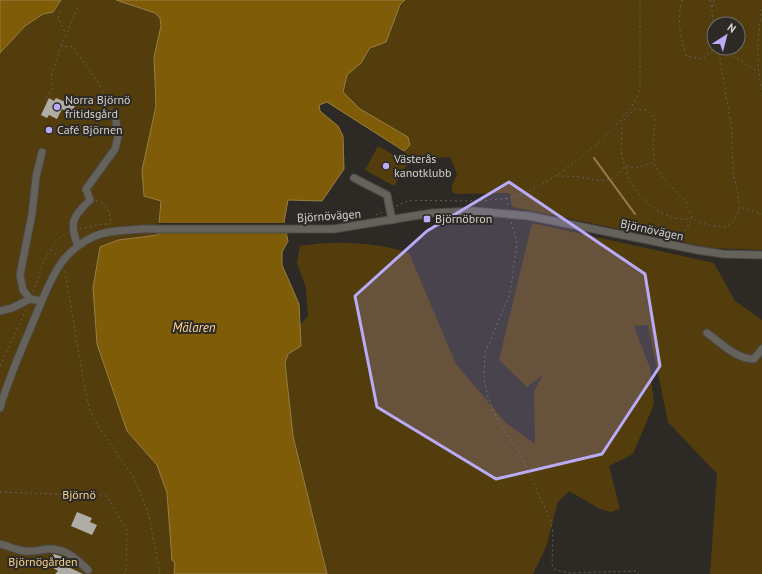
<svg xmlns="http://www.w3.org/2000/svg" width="762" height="574" font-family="'PT Sans',sans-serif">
	<rect width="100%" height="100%" fill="#2d2a25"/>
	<path fill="#533d0d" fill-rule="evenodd" d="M61 0H116L144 8 155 13 160 18 161 26 160 36 154 57 156 106 142 170 144 196 161 201 158 235 118 240 127 431 157 465 167 493 175 563 174 574H0V53L25 26 43 14 53 12Z
		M405 0H762V250L711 248 513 207 511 204V196L508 193 456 194 452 192V185L457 174 450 157 411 160 404 151 409 145 408 137 360 109 343 92 347 75 361 63ZM714 24H738V48H714Z
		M378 146 408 163 394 186 365 170Z
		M532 223 714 263 735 301 762 320V574H710L717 474 668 422 648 325 634 326 650 368 654 404 633 454 609 466 620 509 611 512 600 509 569 491 558 502 546 547 533 574H327L293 436 285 363 288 354 301 346 299 326 308 316 306 288 297 263 300 246C333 240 378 242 409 253L456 364 507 424 535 444 534 391 543 375 527 387 499 360Z"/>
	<path fill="#7e5c08" stroke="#987f43" d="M0 0H61L53 12 43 14 25 26 0 53Z
		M116 0H405L400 5 386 42 370 48 361 63 347 75 343 92 360 109 408 137 410 145 404 151 327 102 319 105 320 111 338 126 343 136 344 169 322 201 288 200 284 222 288 241 282 252V265L299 304 301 346 288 354 285 363 293 436 327 574H174L175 563 172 560 167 493 157 465 127 431 97 344 93 288 100 247 118 240 158 235 161 201 144 196 142 170 156 106 154 57 161 26 160 18 155 13Z"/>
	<path fill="#2d2a25" d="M157 223H286L288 233 157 232Z"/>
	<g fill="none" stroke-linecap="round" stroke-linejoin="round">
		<path stroke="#987f43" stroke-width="2" d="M594 158 635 214"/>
	</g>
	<path fill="#b0aca6" d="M49 98 54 101 56 98 75 106 71 114 62 109 57 119 49 115 47 118 41 115Z
		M77 512 92 518 90 522 97 525 92 535 71 526Z
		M54 554 66 558 62 564 83 574H55L58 571 47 564Z"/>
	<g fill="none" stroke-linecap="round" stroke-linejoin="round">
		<defs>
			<path id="minor" d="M354 178 387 195 392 220
				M78 246C69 223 72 217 90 200L86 189 115 149 118 137 116 121
				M30 299 23 290 20 275 32 214 36 177 42 152
				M0 311 12 308 30 299 41 301
				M707 333C721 343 736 359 754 359L762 349
				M0 408C9 376 23 347 35 317 43 299 50 278 62 262 70 251 83 241 95 236 110 230 128 230 143 229H334L432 213 473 211 529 216 697 250 723 254 762 255
				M0 544C8 546 16 550 24 551 33 552 40 550 48 549 66 548 76 559 88 570"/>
		</defs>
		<use href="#minor" stroke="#4a4844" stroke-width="9"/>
		<path stroke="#615e59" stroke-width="1" stroke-dasharray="2 3" stroke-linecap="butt" d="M682 0C677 22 680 35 686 56L702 59 716 48
			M710 0 714 24
			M712 7 714 0
			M762 9C757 36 756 63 762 90
			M60 11 58 18 66 34
			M61 46 79 5
			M718 48 732 130 733 170 740 207
			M720 48 757 71
			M47 102 45 100 53 88 51 77 61 46 73 47 98 82 114 115
			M557 176C564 176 572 176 579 177 602 180 608 187 625 166L638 168 654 162
			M507 198 508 207
			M96 201C108 202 110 215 111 224
			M396 206 408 201C442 199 478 204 512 197 547 190 631 124 640 89V0
			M376 215 382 212
			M511 222 517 242 511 287 508 299 485 353 484 378 488 397 499 423 519 451 550 519 553 533 552 564 554 569 569 573 635 571 639 574
			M80 229 103 224H111
			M679 239 687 228 692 218 686 202 664 179 655 166 653 148 655 118 647 110 635 109 622 122C622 134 620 148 623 160 625 167 628 177 631 183 642 202 670 225 692 218 703 225 713 226 725 227L734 221 740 207 762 214
			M51 250 57 256
			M65 271 85 390 90 411 98 426 132 475 140 492 149 516 160 574
			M33 292C40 274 47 242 66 234
			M0 366 27 308
			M0 492 107 496 127 531 126 572 124 574"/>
		<use href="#minor" stroke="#65625c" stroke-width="7"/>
	</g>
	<path fill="#b9abf7" fill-opacity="0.2" stroke="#b9abf7" stroke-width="3" stroke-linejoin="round" d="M509 182 645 274 660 366 602 454 496 479 377 407 355 296 427 231Z"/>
	<g fill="#b9abf7" stroke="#2d2a25" stroke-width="1.5">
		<circle cx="57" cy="107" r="4"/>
		<circle cx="49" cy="130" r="4"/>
		<circle cx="386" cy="166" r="4"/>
		<rect x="423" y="215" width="8" height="8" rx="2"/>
	</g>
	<g text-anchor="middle" stroke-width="4" stroke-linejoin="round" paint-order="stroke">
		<g font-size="12" fill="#d3d1ce" stroke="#2d2a25" text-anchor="start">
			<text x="65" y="104">Norra Björnö<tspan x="65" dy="14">fritidsgård</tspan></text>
			<text x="57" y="134">Café Björnen</text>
			<text x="394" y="163">Västerås<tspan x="394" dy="14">kanotklubb</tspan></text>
			<text x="435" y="223">Björnöbron</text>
		</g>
		<g font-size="12" fill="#d3d1ce" stroke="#2d2a25">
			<text transform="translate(329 216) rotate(-4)" y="4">Björnövägen</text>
			<text transform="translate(652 230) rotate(12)" y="4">Björnövägen</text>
		</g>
		<g font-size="12" fill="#f5d18f" stroke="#2d2a25">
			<text x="79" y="499">Björnö</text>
			<text x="43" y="566">Björnögården</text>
		</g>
		<g font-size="13" font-style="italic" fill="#fbd795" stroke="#2d2a25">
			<text x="194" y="332">Mälaren</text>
		</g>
	</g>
	<g transform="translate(726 36) rotate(36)"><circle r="19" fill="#2d2a25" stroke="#6f6d69"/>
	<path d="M0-3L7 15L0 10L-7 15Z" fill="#b9abf7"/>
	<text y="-6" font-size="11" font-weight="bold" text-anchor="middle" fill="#d3d1ce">N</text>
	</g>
</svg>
